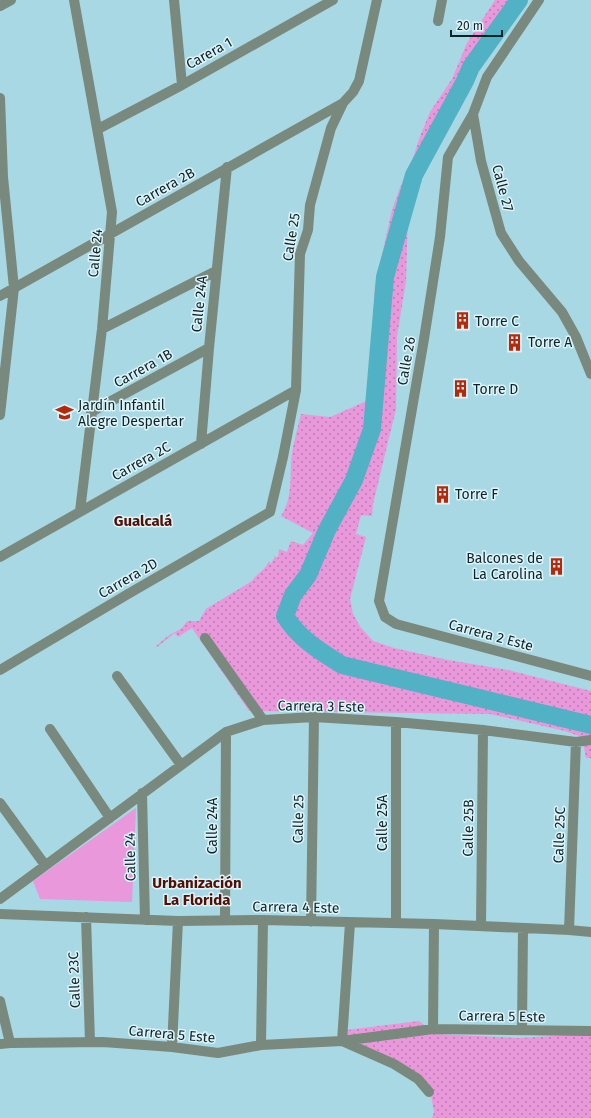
<svg xmlns="http://www.w3.org/2000/svg" width="591" height="1118" font-family="'Fira Sans',sans-serif">
	<defs>
		<pattern id="grass-dots" width="8" height="8" patternUnits="userSpaceOnUse"><rect width="8" height="8" fill="#e998db"/><path d="M2 2h.1M6 6h.1" fill="none" stroke="#bb7cb1" stroke-width="1.8" stroke-linecap="round"/></pattern>
	</defs>
	<rect width="100%" height="100%" fill="#a8d8e3"/>
	<path fill="url(#grass-dots)" d="M495 0H516L503 20 433 138 421 180 408 214 406 281 397 336 396 409 373 504 372 516 361 515 356 534 366 537 350 599 353 614 361 628 373 641 394 648 448 660 508 670 591 691V758H586L582 737 565 731 490 714 249 711 192 628 178 637 175 633 157 647 156 646 168 636 182 628 187 621H199L206 609 252 581C258 572 265 571 269 561L271 564 275 556 278 558 279 549 287 552 291 541 303 545 313 533 281 516C294 496 289 475 292 453 294 440 298 427 301 414L330 417 369 400 375 286 392 210 400 187 408 174 419 139 430 112 452 79 467 43Z
		M419 1021 436 1034 518 1038 591 1034V1118H432L434 1112 429 1084 338 1031Z"/>
	<path fill="#e998db" d="M136 808 132 902 40 899 33 881Z"/>
	<g fill="none" stroke-linecap="round" stroke-linejoin="round">
		<path stroke="#51b2c5" stroke-width="18" d="M519 0 471 67 465 81 414 175 385 277 372 429 354 480 327 530 308 575 293 595 285 616C299 639 320 651 342 665L591 725"/>
		<path stroke="#7a897e" stroke-width="10" d="M74 0 112 212 102 329 80 511
			M174 0 182 85
			M539 0 487 77 473 114 481 161 501 233 519 261 562 312 576 337 591 374
			M0 6 11 0
			M438 21 442 0
			M0 98 3 177 14 288 0 415
			M473 114 448 157 440 237 424 339 379 601 385 617 396 624 591 676
			M98 129 182 85 333 0
			M0 296 343 103
			M102 329 216 271
			M91 412 209 348
			M201 444 209 348 227 167
			M0 557 296 390
			M205 638 263 720
			M0 670 128 594 270 512 283 457 296 390 300 254 308 230 310 205 331 128 343 103 353 92 359 81 377 0
			M117 676 181 765
			M50 729 110 818
			M142 793 145 920
			M0 803 45 865
			M0 899 226 732 263 720 314 717 396 722 483 730 576 742 591 740
			M0 914 178 921 263 920 434 924 569 930 591 932
			M86 917 90 1042
			M225 920 226 732
			M311 922 314 717
			M396 923V722
			M481 926 483 730
			M569 930 576 742
			M0 1001 10 1043
			M433 1029 434 924
			M522 1030 523 929
			M342 1041 350 923
			M342 1041 394 1064 418 1079 429 1092
			M0 1044 10 1043 103 1042 172 1047 218 1053 261 1045 342 1041 433 1029 591 1031
			M261 1045 263 920
			M172 1047 178 921"/>
	</g>
	<defs>
		<symbol id="building-bare" viewBox="-9 -9 18 18"><path d="M-4-6H4V6H1V3H-1V6H-4ZM-2.5-4.3h1.7v1.8h-1.7ZM.8-4.3h1.7v1.8H.8ZM-2.5-1h1.7V.8h-1.7ZM.8-1h1.7V.8H.8Z" fill="#b5290a" stroke="#dcf4fa" stroke-width="2.5" paint-order="stroke"/></symbol>
		<symbol id="school-bare" viewBox="-9 -9 18 18"><path d="M0-5L7-2L0 1L-7-2ZM-4 1L0 2.5L4 1V4Q0 6-4 4Z" fill="#b5290a" stroke="#dcf4fa" stroke-width="2.5" paint-order="stroke"/></symbol>
	</defs>
	<g fill-rule="evenodd">
		<use href="#building-bare" x="450" y="308" width="25" height="25"/>
		<use href="#building-bare" x="502" y="330" width="25" height="25"/>
		<use href="#building-bare" x="448" y="376" width="25" height="25"/>
		<use href="#school-bare" x="52" y="400" width="25" height="25"/>
		<use href="#building-bare" x="430" y="482" width="25" height="25"/>
		<use href="#building-bare" x="544" y="554" width="25" height="25"/>
	</g>
	<g text-anchor="middle" stroke-width="3" stroke-linejoin="round" paint-order="stroke">
		<g font-size="14" fill="#0f2226" stroke="#dcf4fa">
			<text transform="translate(209 53) rotate(-29)" y="5">Carera 1</text>
			<text transform="translate(165 187) rotate(-29)" y="5">Carrera 2B</text>
			<text transform="translate(503 188) rotate(75)" y="5">Calle 27</text>
			<text transform="translate(291 237) rotate(-81)" y="5">Calle 25</text>
			<text transform="translate(95 253) rotate(-85)" y="5">Calle 24</text>
			<text transform="translate(199 304) rotate(-84)" y="5">Calle 24A</text>
			<text transform="translate(406 361) rotate(-80)" y="5">Calle 26</text>
			<text transform="translate(143 368) rotate(-29)" y="5">Carrera 1B</text>
			<text transform="translate(141 461) rotate(-29)" y="5">Carrera 2C</text>
			<text transform="translate(128 578) rotate(-30)" y="5">Carrera 2D</text>
			<text transform="translate(491 635) rotate(15)" y="5">Carrera 2 Este</text>
			<text transform="translate(321 706) rotate(1)" y="5">Carrera 3 Este</text>
			<text transform="translate(298 819) rotate(-89)" y="5">Calle 25</text>
			<text transform="translate(382 823) rotate(-90)" y="5">Calle 25A</text>
			<text transform="translate(212 826) rotate(-90)" y="5">Calle 24A</text>
			<text transform="translate(468 828) rotate(-89)" y="5">Calle 25B</text>
			<text transform="translate(559 835) rotate(-88)" y="5">Calle 25C</text>
			<text transform="translate(130 857) rotate(-91)" y="5">Calle 24</text>
			<text transform="translate(296 907) rotate(1)" y="5">Carrera 4 Este</text>
			<text transform="translate(74 980) rotate(-92)" y="5">Calle 23C</text>
			<text transform="translate(502 1016) rotate(1)" y="5">Carrera 5 Este</text>
			<text transform="translate(172 1034) rotate(5)" y="5">Carrera 5 Este</text>
		</g>
		<g font-size="14" fill="#0f2226" stroke="#dcf4fa" text-anchor="start">
			<text x="475" y="326">Torre C</text>
			<text x="528" y="347">Torre A</text>
			<text x="473" y="394">Torre D</text>
			<text x="78" y="410">Jardín Infantil<tspan x="78" dy="16">Alegre Despertar</tspan></text>
			<text x="455" y="499">Torre F</text>
			<text x="543" y="563" text-anchor="end">Balcones de<tspan x="543" dy="16">La Carolina</tspan></text>
		</g>
		<g font-size="15" font-weight="bold" fill="#520f03" stroke="#dcf4fa">
			<text x="143" y="526">Gualcalá</text>
			<text x="197" y="888">Urbanización<tspan x="197" dy="17">La Florida</tspan></text>
		</g>
	</g>
	<path d="M451 30v6h51v-6" fill="none" stroke="#0f2226" stroke-width="2"/>
	<text x="457" y="30" font-size="12" fill="#0f2226" stroke="#dcf4fa" stroke-width="3" paint-order="stroke">20 m</text>
</svg>
